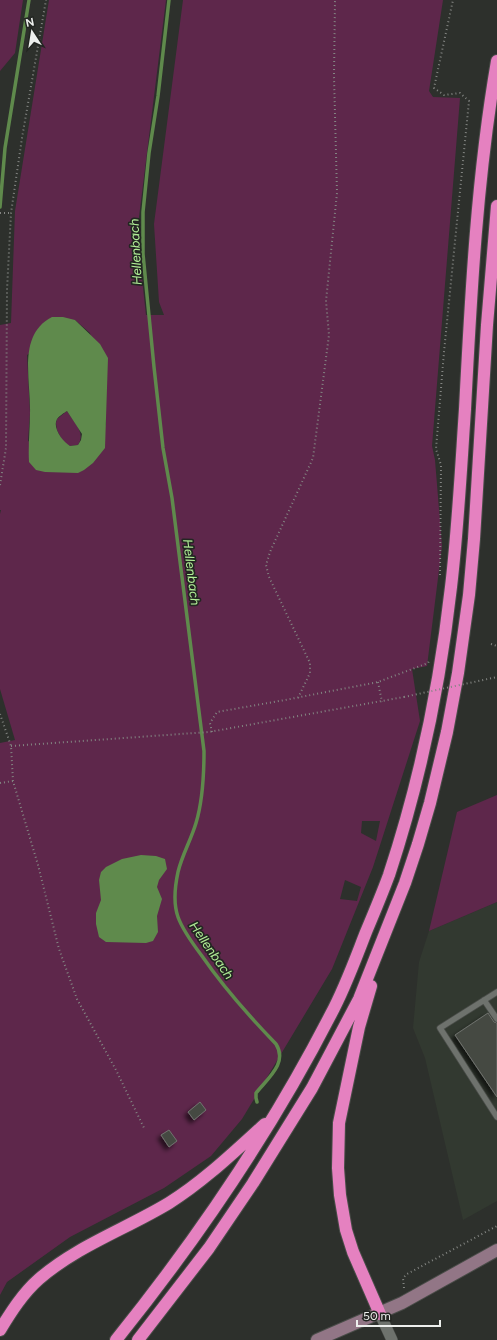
<svg xmlns="http://www.w3.org/2000/svg" width="497" height="1340" font-family="Figtree,sans-serif">
	<defs>
		<filter id="shadow"><feDropShadow dx="-3.5" dy="3.5" stdDeviation="2" flood-color="#0009"/></filter>
	</defs>
	<rect width="100%" height="100%" fill="#2d302c"/>
	<path fill="#323930" d="M497 902V1201L463 1220 425 1058 413 1028 419 962 429 931Z"/>
	<path fill="#5e274b" fill-rule="evenodd" d="M0 0H23L15 53 0 71Z
		M49 0H166L137 233 146 315H164L159 302 154 224 183 0H443L429 91 433 97 460 98 432 446 435 460 442 546 427 666 412 669 420 721 373 867 332 969 242 1119 211 1156 164 1188 70 1237 7 1282 0 1295V743L15 740 0 689V514L1 510H0V325L11 323 15 211ZM75 320 90 333 106 400V424L84 470 28 441 30 413 27 355ZM380 821 376 841 361 833 362 821ZM345 880 361 887 357 901 340 899Z
		M67 411C74 423 86 432 78 445L70 446 63 442 57 430 56 423 57 419Z
		M497 795V902L429 931 457 812Z"/>
	<path fill="#5f8a4c" fill-rule="evenodd" d="M52 317H63L75 320 100 344 108 358 105 448 93 463 84 470 78 473 45 472 36 470 29 462C28 445 30 429 30 413 31 380 17 335 52 317ZM67 411 82 434 81 440 78 445 70 446C63 442 52 428 57 419 59 416 64 413 67 411Z
		M141 855 156 856 165 859 167 869 159 880 157 887 162 899 157 916 158 932 153 941 146 943 106 942 99 937 96 924V913L101 900 99 880 101 872 106 867 122 859Z"/>
	<g fill="none" stroke-linecap="round" stroke-linejoin="round">
		<path stroke="#5f8a4c" stroke-width="3.5" d="M169 0 158 96 149 153 143 212V254L154 367 163 448 172 498 204 751C204 775 203 800 196 823 191 840 182 855 178 872 175 886 173 903 178 917 183 931 193 944 202 956 224 988 249 1016 276 1044 288 1063 268 1078 256 1093V1098L257 1102
			M0 207 5 148 29 0"/>
	</g>
	<path fill="#454843" stroke="#70736e" filter="url(#shadow)" d="M488 1013 494 1022 497 1023V1097L455 1035Z
		M200 1102 206 1110 194 1120 188 1112Z
		M169 1130 177 1141 169 1147 161 1135Z"/>
	<g fill="none" stroke-linecap="round" stroke-linejoin="round">
		<defs>
			<path id="lane" d="M497 992 440 1028 497 1117
				M484 1000 497 1019"/>
			<path id="street" d="M380 1314 392 1340"/>
			<path id="secondary" d="M317 1340 402 1303 497 1250"/>
			<path id="highway" d="M371 986 359 1027 339 1123 338 1168 340 1195 346 1230 353 1252 380 1314
				M0 1330C11 1312 23 1293 39 1279 77 1246 126 1229 169 1203 204 1181 234 1152 265 1124
				M116 1340C198 1238 271 1131 331 1014 345 988 355 960 366 932 374 913 382 894 389 875 420 781 440 685 451 587 458 528 461 468 465 409 471 293 477 176 497 61
				M138 1340 209 1248 253 1183 312 1088 359 999 405 883 418 844 430 803 447 732 458 673 469 595 474 539 487 325 497 206"/>
		</defs>
		<use href="#lane" stroke="#494c48" stroke-width="7"/>
		<use href="#street" stroke="#494c48" stroke-width="12"/>
		<use href="#secondary" stroke="#494c48" stroke-width="14"/>
		<use href="#highway" stroke="#494c48" stroke-width="14"/>
		<path stroke="#838582" stroke-width="2" stroke-dasharray="1 3" stroke-linecap="butt" d="M0 213H11
			M0 485 6 448 7 290 11 213 22 138 46 0
			M440 575 441 465 436 449 444 352 469 101 460 93 444 95 434 88 453 0
			M491 644 497 646
			M378 682 382 702
			M298 698 310 673V663L269 577 266 565 270 552 313 458 329 335 326 301 337 193 334 76 335 0
			M0 714 11 746 13 781 38 865 59 949 77 999 116 1070 145 1130
			M212 732 210 723 217 712 285 700 378 682 428 663 429 661
			M11 746 209 732 404 697
			M0 783 13 781
			M404 1288 403 1278 407 1274 497 1226"/>
		<use href="#lane" stroke="#6e726d" stroke-width="5.5"/>
		<use href="#street" stroke="#6e726d" stroke-width="11"/>
		<use href="#secondary" stroke="#927686" stroke-width="12"/>
		<use href="#highway" stroke="#e581c0" stroke-width="12"/>
		<path stroke="#838582" stroke-width="2" stroke-dasharray="1 3" stroke-linecap="butt" d="M404 697 497 677"/>
	</g>
	<g text-anchor="middle" stroke-width="3.5" stroke-linejoin="round" paint-order="stroke">
		<g font-size="13" font-style="italic" fill="#b2ef97" stroke="#232622">
			<text transform="translate(135 252) rotate(-93)" y="5">Hellenbach</text>
			<text transform="translate(192 572) rotate(83)" y="5">Hellenbach</text>
			<text transform="translate(212 950) rotate(55)" y="5">Hellenbach</text>
		</g>
	</g>
	<g transform="translate(32 32) rotate(348)" stroke="#232622" stroke-width="3" paint-order="stroke">
	<path d="M0-3L7 15L0 10L-7 15Z" fill="#edefed"/>
	<text y="-6" font-size="11" font-weight="bold" text-anchor="middle" fill="#edefed">N</text>
	</g>
	<path d="M357 1320v6h83v-6" fill="none" stroke="#edefed" stroke-width="2"/>
	<text x="363" y="1320" font-size="12" fill="#edefed" stroke="#232622" stroke-width="3" paint-order="stroke">50 m</text>
</svg>
